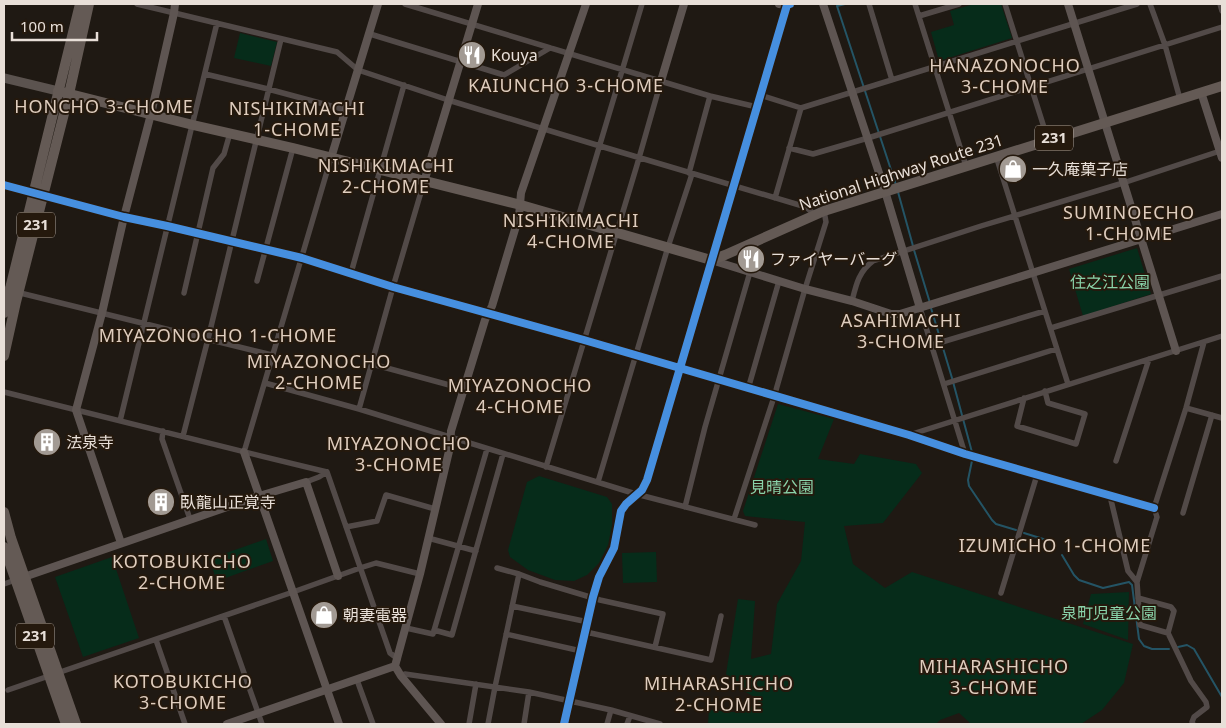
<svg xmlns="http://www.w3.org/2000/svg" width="1226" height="728" font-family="'Noto Sans','Noto Sans JP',sans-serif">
	<rect width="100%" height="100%" fill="#1f1913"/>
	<path fill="#062c1a" d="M974 4H1001L1012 38 939 61 931 32 954 25 950 11Z
		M240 33 277 42 271 66 234 58Z
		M1137 248 1151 294 1083 316 1069 269Z
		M778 404 834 419 818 459 854 464 860 454 916 464 922 473 883 523 844 526 853 564 885 588 912 572 1133 644 1124 683 1102 710 1081 724H970L969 722 959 713 940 720 936 724H708L709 710 744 713 760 700 742 690 726 674 738 599 755 601 751 659 771 654 777 604 801 561 805 522 745 516 743 511Z
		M539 476 607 497 612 504V525L608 545 599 563 587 575 574 581 555 580 528 570 510 557 508 550 527 482Z
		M266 539 273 561 217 581 209 559Z
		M656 552 657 582 623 583 622 553Z
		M112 557 139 638 83 657 55 577Z
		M1129 592 1128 640 1083 624 1091 594Z"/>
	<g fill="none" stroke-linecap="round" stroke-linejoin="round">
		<path stroke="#245465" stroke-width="2" d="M845 4 837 6 896 185
			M898 192 913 246
			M914 250 930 303
			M931 308 952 378 973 456 968 480 969 486 992 520 996 524 1016 530
			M1024 533 1053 542
			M1062 555 1074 575 1079 580 1103 588 1129 582 1132 585 1139 639 1144 646 1152 649H1169
			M1178 647 1187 645 1194 649 1222 697"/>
		<path stroke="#524a48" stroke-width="5.5" d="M137 4 337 52 358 70 448 100 600 146 806 207 815 215
			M405 4 710 96 757 107
			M869 4 892 80
			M915 4 966 166
			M1005 4 1048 140
			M1150 4 1165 45 1180 99
			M1220 4 1222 11
			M919 16 959 4
			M370 34 504 75 550 48
			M205 74 268 89 346 110
			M760 95 801 108 1137 4
			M789 148 813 154 868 138 1222 27
			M996 156 1068 384
			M689 173 710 96
			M4 185 124 217 167 226 302 258 393 287 584 340 909 435 965 454 1154 508
			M775 198 801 108
			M577 221 642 4
			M351 273 404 85
			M257 281 293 148
			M4 289 272 355
			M184 293 213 168 224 154 230 133
			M852 301C856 285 859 271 873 261L981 226 1123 183 1220 151
			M920 308 965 454
			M1051 328 1222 276
			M932 345 1045 311
			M372 364 464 389
			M265 383 359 409 636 494 755 525
			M944 384 1056 349
			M748 389 779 281
			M4 392C111 419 219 446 327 472L390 653 398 659
			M1024 398 1017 426 1076 444 1085 414 1048 403 1045 391
			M1186 408 1222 418
			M359 409 393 287 424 182
			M120 421 217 23
			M163 431 162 439 190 519
			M909 435 1222 336
			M183 436 208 339 281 39
			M244 452 331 158
			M1116 461 1149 359
			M546 467 637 165 661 81
			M306 482 319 477 327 472
			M598 482 668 247 692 174
			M1110 496 1128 571 1137 582 1140 625 1168 633 1191 681 1206 702 1207 707 1194 717 1192 722 1193 724
			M685 507 705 427 750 272
			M1183 513 1212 415
			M734 519 774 397 805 289 826 222 824 211
			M346 527 377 521 386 495 435 509
			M428 538 476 551
			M497 568 519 574 540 582 600 600 663 614 655 647
			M1137 582 1157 517 1154 508 1186 408 1204 342
			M4 584 18 579
			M1001 593 1037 475
			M1138 598 1171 607 1174 611 1168 633
			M512 606 588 622
			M224 616 262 724
			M406 628 433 634 487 449
			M434 630 452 635 503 454
			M586 632 711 660 721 616
			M506 634 581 651
			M156 640 185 724
			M401 676 405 674 529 692 611 710 660 724
			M357 680 373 724
			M8 690 293 592 360 568 376 563 420 574
			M469 724 476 684
			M488 724 495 687 519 574
			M524 724 529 692
			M564 724 593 597 599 577 614 548 621 511 626 504 642 490 647 480 787 5
			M607 724 611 710
			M627 724 630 716"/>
		<path stroke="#5e5552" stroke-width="8" d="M779 4 787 5 790 4
			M823 4 885 191 920 308
			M1068 4 1176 351
			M661 81 684 4
			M1201 92 1222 158
			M331 158 378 4
			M424 182 478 4
			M711 260 805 289 852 301 891 314H900L1222 214
			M244 452 339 724
			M121 543 76 410 102 313 124 217 151 114 174 13 175 4
			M24 577 259 496 306 482 338 576
			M395 666 420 574 450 447 451 431 485 320 492 306 519 216 521 193 586 4
			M395 666 401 676 441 724
			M227 724 395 666"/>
		<path stroke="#5b534f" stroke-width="9" d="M4 78 58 91"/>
		<path stroke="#645a55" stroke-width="10" d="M58 91 193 125 293 148 521 205 711 260 725 255 824 211 1222 86
			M4 313 80 4
			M4 356 16 302 69 94 89 4
			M4 512 11 538 76 724
			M4 547 66 724"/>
		<defs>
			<path id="cycleway" d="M4 185 124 217 167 226 302 258 393 287 584 340 909 435 965 454 1154 508
				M564 724 593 597 599 577 614 548 621 511 626 504 642 490 647 480 787 5 790 4"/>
		</defs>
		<use href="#cycleway" stroke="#25190d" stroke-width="11"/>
		<use href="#cycleway" stroke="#468fdf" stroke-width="8"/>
	</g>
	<defs>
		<symbol id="restaurant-disc" viewBox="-11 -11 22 22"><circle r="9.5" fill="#a29a93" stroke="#25190d"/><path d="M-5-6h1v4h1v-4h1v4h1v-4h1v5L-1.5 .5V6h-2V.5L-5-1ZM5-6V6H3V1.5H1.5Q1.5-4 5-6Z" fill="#fff"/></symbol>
		<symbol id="shop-disc" viewBox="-11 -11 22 22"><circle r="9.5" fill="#a29a93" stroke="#25190d"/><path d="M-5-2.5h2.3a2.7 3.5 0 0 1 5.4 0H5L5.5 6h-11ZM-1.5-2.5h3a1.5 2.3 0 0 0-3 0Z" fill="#fff"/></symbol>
		<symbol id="building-disc" viewBox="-11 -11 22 22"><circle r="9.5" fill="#a29a93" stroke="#25190d"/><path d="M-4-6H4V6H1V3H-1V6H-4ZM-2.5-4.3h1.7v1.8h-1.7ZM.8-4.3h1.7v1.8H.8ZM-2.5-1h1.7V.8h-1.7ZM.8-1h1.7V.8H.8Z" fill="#fff"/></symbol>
	</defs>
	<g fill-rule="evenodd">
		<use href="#restaurant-disc" x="456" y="39" width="32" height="32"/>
		<use href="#shop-disc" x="997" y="153" width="32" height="32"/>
		<use href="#restaurant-disc" x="735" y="243" width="32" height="32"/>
		<use href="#building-disc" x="31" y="426" width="32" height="32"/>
		<use href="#building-disc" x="145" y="486" width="32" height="32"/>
		<use href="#shop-disc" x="308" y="599" width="32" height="32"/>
	</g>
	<g text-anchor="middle" stroke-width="4" stroke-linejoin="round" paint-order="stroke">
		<g fill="#25190d" stroke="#aea49b" stroke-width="1">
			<rect x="1035" y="125.5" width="38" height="25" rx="4"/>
			<rect x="17" y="212.5" width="38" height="25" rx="4"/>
			<rect x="16" y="623.5" width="38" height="25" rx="4"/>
		</g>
		<g font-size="15" font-weight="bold" fill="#e8dfd8">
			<text x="1054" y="143">231</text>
			<text x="36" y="230">231</text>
			<text x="35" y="641">231</text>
		</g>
		<g font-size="16" fill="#e8dfd8" stroke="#25190d" text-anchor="start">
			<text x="491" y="61">Kouya</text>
			<text x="1032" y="175">一久庵菓子店</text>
			<text x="770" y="265">ファイヤーバーグ</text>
			<text x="66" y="448">法泉寺</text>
			<text x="180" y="508">臥龍山正覚寺</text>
			<text x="343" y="621">朝妻電器</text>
		</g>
		<g font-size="16" fill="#e8dfd8" stroke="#25190d">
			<text transform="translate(901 172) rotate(-18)" y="6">National Highway Route 231</text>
		</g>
		<g font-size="16" fill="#89d2a9" stroke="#25190d">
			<text x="1110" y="288">住之江公園</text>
			<text x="782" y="493">見晴公園</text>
			<text x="1109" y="619">泉町児童公園</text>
		</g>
		<g font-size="18" letter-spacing="1" fill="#dfcdbe" stroke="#25190d">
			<text x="1005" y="72">HANAZONOCHO<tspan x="1005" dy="21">3-CHOME</tspan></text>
			<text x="566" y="92">KAIUNCHO 3-CHOME</text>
			<text x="104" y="113">HONCHO 3-CHOME</text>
			<text x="297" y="115">NISHIKIMACHI<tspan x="297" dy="21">1-CHOME</tspan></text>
			<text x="386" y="172">NISHIKIMACHI<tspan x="386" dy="21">2-CHOME</tspan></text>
			<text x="1129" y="219">SUMINOECHO<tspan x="1129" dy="21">1-CHOME</tspan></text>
			<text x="571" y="227">NISHIKIMACHI<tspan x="571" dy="21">4-CHOME</tspan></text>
			<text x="901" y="327">ASAHIMACHI<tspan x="901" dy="21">3-CHOME</tspan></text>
			<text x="218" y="342">MIYAZONOCHO 1-CHOME</text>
			<text x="319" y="368">MIYAZONOCHO<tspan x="319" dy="21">2-CHOME</tspan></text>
			<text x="520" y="392">MIYAZONOCHO<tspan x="520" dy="21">4-CHOME</tspan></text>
			<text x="399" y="450">MIYAZONOCHO<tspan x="399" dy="21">3-CHOME</tspan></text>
			<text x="1055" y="552">IZUMICHO 1-CHOME</text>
			<text x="182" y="568">KOTOBUKICHO<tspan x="182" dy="21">2-CHOME</tspan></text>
			<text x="994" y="673">MIHARASHICHO<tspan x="994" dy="21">3-CHOME</tspan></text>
			<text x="183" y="688">KOTOBUKICHO<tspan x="183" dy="21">3-CHOME</tspan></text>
			<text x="719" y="690">MIHARASHICHO<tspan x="719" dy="21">2-CHOME</tspan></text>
		</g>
	</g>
	<rect width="1226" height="728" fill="none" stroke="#e8dfd8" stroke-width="10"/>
	<path d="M12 32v8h85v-8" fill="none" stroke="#e8dfd8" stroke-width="2.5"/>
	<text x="20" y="32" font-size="15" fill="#e8dfd8" stroke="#25190d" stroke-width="4" paint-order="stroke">100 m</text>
</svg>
